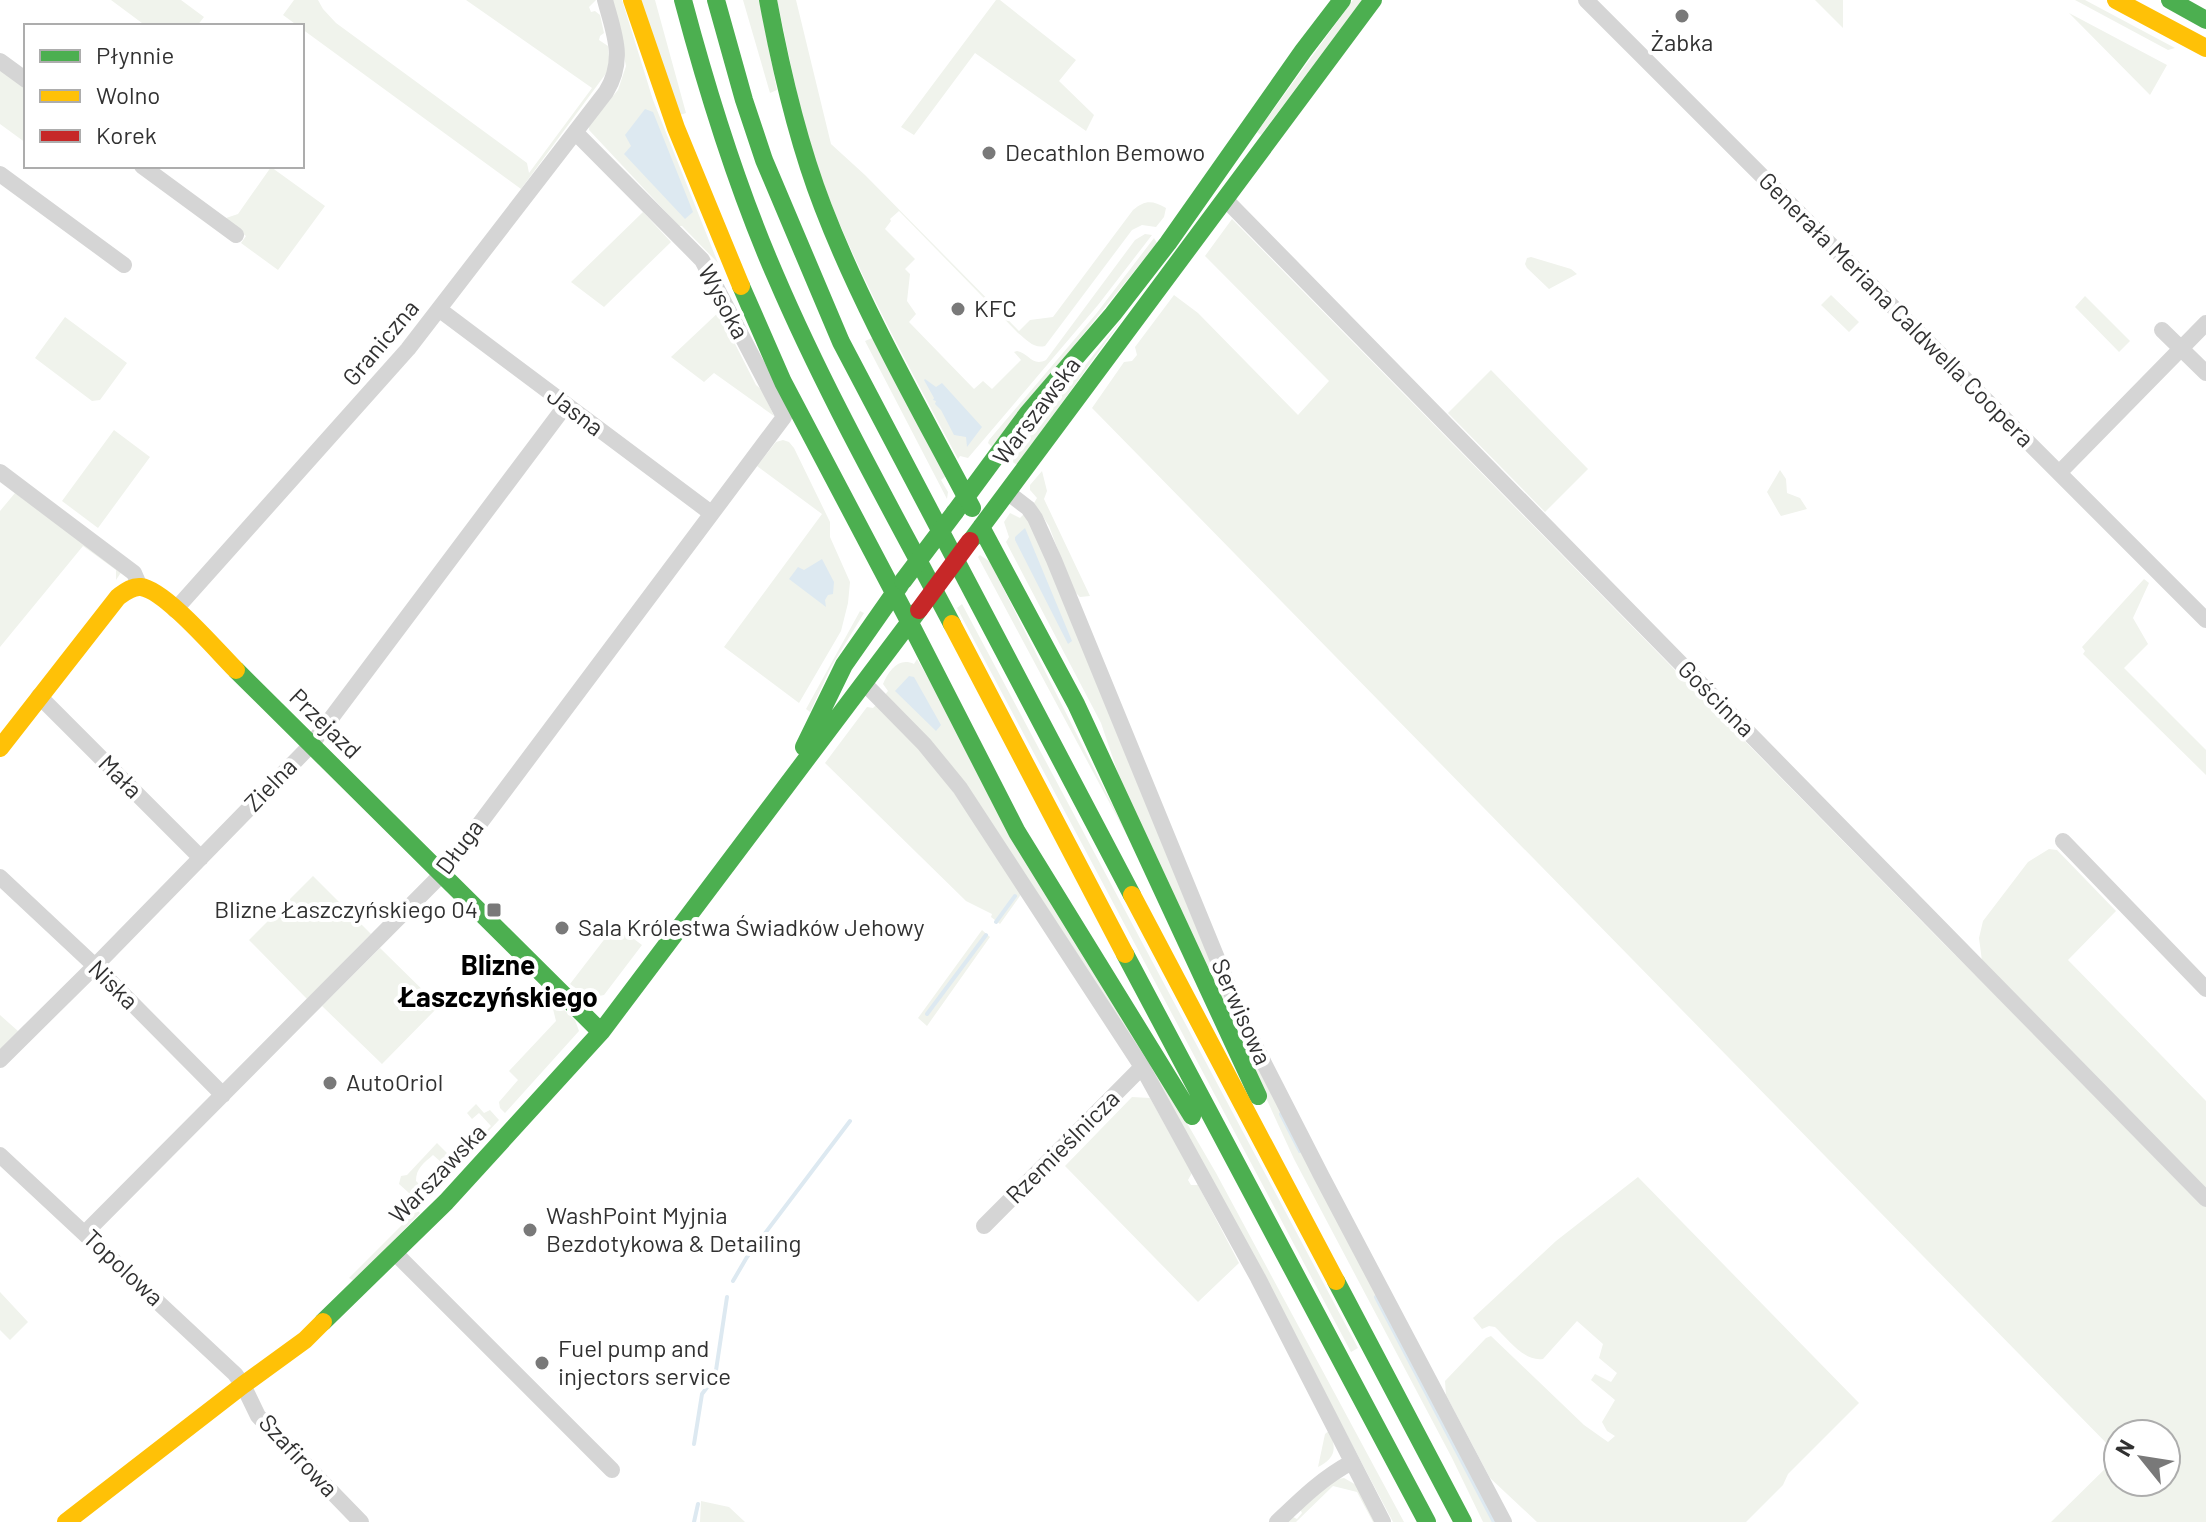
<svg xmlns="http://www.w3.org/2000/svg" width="2206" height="1522" font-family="Barlow,sans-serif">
	<rect width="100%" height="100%" fill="#fff"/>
	<path fill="#f0f3ec" d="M111 0H181L204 17 197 26H146Z
		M294 0H318L323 9 336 23 527 163 529 173 592 88 466 0H596L589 7 591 12 595 11 600 15 604 33 600 36 599 40 608 46 610 68 521 189 302 29V26H298L283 15Z
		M612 0H622L653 100 718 263 682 226H679L589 130V125L618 90 626 66Z
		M640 0H655L686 113 680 115Z
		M743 0H759L777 90 770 93Z
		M777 0H796L831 144 865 175 1019 331 1030 320 1053 317 1133 210C1145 200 1152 200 1166 208L1164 217 1156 227 1142 225 1132 230 1045 346C1034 349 1027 340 1018 333L899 211 890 219 891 221 885 229 915 259 905 269 910 274 907 301 916 314 909 322 974 389 983 381 992 389 1021 360 1014 352 1017 351C1029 353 1032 367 1046 360L1135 240 1145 234 1152 235 1098 305 968 458 960 456 958 459C911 370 862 283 826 190 802 129 791 63 777 0Z
		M996 0H1000L1076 60 1059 81 1094 115 1086 131 975 53 914 135 901 127Z
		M1353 0H1362L1261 135 1257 132Z
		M1815 0H1843V28Z
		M2075 0H2085L2175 48 2168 50Z
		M2069 13 2167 65 2150 95Z
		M0 70 26 89V143L0 124Z
		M271 167 325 206 278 270 241 243 246 236 223 219 238 214Z
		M643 212 671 242 604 307 571 282Z
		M1232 219 1943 943 2078 1076 2206 1206V1522H2051L2118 1456V1482H2166V1434H2118V1455L1092 408 1124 362 1132 361 1137 355 1135 347 1174 295 1198 313 1298 415 1329 381 1205 256Z
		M1154 238 1157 243 992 447 988 443 989 440 1096 314Z
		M1531 257 1571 269 1577 274 1549 289 1527 268 1525 264 1527 258Z
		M1831 295 1859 322 1849 332 1821 305Z
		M2085 296 2130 341 2119 352 2075 307Z
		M722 309 732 330V338L756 385 762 390 774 416 714 373 704 382 671 357Z
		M1126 314 1017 465 1010 460Z
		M65 317 127 363 100 400 92 401 35 358Z
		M872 338 946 476 941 480 948 492 947 499 865 341Z
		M1491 370 1588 469 1545 512 1448 413Z
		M114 430 150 457 98 528 62 501Z
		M783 440 789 442 794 448 830 522V537L850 582 848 603 841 631 799 703 724 647 822 514 757 466 776 442Z
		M1780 470 1786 479 1787 493 1800 498 1807 509 1781 516 1779 513 1767 492Z
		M1042 471 1047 491 1044 499 1090 596 1080 597 1073 590 1049 526 1034 503 1037 498 1030 490V485Z
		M15 493 122 571 116 580V570L83 546 0 647V511Z
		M1010 513 1020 518 1024 514 1032 526 1221 980 1499 1522H1483L1452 1458 1294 1159 1121 782 1101 723 1006 542 1009 537 1004 522Z
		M980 555 990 562 1138 856 978 557Z
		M2144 579 2149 583 2133 618 2148 644 2124 668 2206 750V775L2083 654 2085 651 2082 647Z
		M962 604 1358 1348 1351 1352 957 608Z
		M860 611 864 613 831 667 810 712 806 709Z
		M917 659 1216 1173 1404 1522H1393L1306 1357 1123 1026 965 782 884 696 888 691 883 684C889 670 899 657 914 664Z
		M877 704 935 765 1022 893 1000 924 991 917 992 914 966 901 825 763 867 707 873 708Z
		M2049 849 2057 850 2116 911 2068 960 2206 1101V1189L1982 961 1979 938 1983 921 2028 862Z
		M313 876 371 934 307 999 249 940Z
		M613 928 624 936 626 933 642 945 604 995 589 998 570 984Z
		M982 930 990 937 927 1026 918 1018Z
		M380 948 439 1006 382 1064 322 1006Z
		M550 997 575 1020 579 1031 505 1113 500 1108 499 1102 518 1080 509 1071 556 1021Z
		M0 1015 18 1031 0 1049Z
		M1132 1097 1150 1098 1192 1173 1188 1180 1191 1185H1198L1239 1263 1198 1302 1065 1166Z
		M476 1104 484 1113 490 1110 499 1120 468 1153 466 1151 491 1126 479 1113 472 1119 467 1113Z
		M437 1143 452 1158 461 1159 450 1170 433 1155C424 1163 416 1168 416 1181L424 1189 423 1199 419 1202 399 1184 401 1176 407 1175Z
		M1638 1177 1859 1403 1788 1474 1783 1485 1746 1522H1537L1490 1478 1446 1395 1445 1381 1486 1338 1491 1336 1584 1425 1608 1442 1615 1436 1607 1431 1602 1422 1615 1400 1591 1380 1595 1374 1611 1382 1617 1373 1599 1358 1603 1344 1577 1321 1543 1359C1524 1362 1508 1339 1495 1327L1489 1326 1482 1329 1473 1318 1556 1241Z
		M417 1210 420 1213 354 1281 349 1278Z
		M0 1292 28 1322 10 1340 0 1330Z
		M1331 1429 1336 1438 1333 1442C1336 1455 1329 1461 1318 1467L1325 1434Z
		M1344 1478 1358 1486 1379 1522H1373L1357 1492 1333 1486 1296 1522H1286L1293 1517 1297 1519 1302 1513 1300 1509 1334 1480Z
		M701 1501 729 1507 745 1522H700Z"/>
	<path fill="#dde9f1" d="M645 109 653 112 693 212 685 219 624 154 631 146 625 135Z
		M925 379 936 387 942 383 982 427 967 447 966 437 954 435 941 410 935 404 936 401 933 400 934 398 924 380Z
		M1025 528 1072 641 1068 644 1015 540V537Z
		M822 559 834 582 833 594 828 595 825 600 826 607 789 579 798 567 804 570Z
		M909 676 914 677 941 725 936 731 895 691Z"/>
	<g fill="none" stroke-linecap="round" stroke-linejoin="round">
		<path stroke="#dde9f1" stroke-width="4" d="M996 922 1015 896
			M927 1014 986 935
			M1281 1114 1300 1151
			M733 1281 747 1257 850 1121
			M1376 1297 1494 1522
			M694 1444 702 1394 715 1377 727 1297
			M694 1522 698 1504"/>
		<path stroke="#d5d5d5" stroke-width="16" d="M1586 0 2206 620
			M0 61 26 80
			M142 166 236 235
			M0 174 124 265
			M1225 199 2206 1199
			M440 310 711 513
			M2162 330 2206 373
			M0 472 134 573 140 587
			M2059 473 2206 323
			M1007 492 1028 508 1035 518 1054 560 1244 1024 1322 1177 1504 1522
			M175 610 408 349 606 92C626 59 614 34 605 0
			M864 683 924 744 960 788 1142 1067 1258 1278 1383 1522
			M39 696 201 858
			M2063 841 2206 989
			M0 877 95 966 223 1095
			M0 1060 95 966 311 745 566 405
			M0 1155 235 1374 243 1385 258 1416 361 1522
			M984 1226 1142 1067
			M85 1233 442 874 784 417 702 260 575 132
			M395 1253 612 1470
			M1277 1522C1301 1499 1322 1478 1352 1462"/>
		<path stroke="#4caf50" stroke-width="18" d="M683 0C708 94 737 188 776 277 827 396 892 510 952 624
			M716 0 744 100 764 160 841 342 1132 895
			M768 0C781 70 797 140 823 207 863 311 920 409 972 508
			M2170 0 2206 20
			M741 286 783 382 910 623
			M955 512 1028 413 1113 314 1168 243 1303 51 1342 0
			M981 527 1076 704 1258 1096
			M973 538 1373 0
			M910 623 1017 832 1192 1116
			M236 670 601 1032
			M804 747 844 665 900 585
			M1125 954 1427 1522
			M1336 1281 1463 1522
			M323 1322 446 1202 601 1032 918 611"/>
		<path stroke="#ffc107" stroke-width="18" d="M632 0 676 128 741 286
			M2116 0 2206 48
			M952 624 1125 954
			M0 748 118 597C125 592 132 586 141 587 165 590 217 651 236 670
			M1132 895 1336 1281
			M66 1522 243 1385 305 1340 323 1322"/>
		<path stroke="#4caf50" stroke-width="18" d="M903 581 955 512"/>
		<path stroke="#c62828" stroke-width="18" d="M919 610 970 541"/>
	</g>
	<g fill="#797979" stroke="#fff" stroke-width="3">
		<circle cx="1682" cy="16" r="8"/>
		<circle cx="989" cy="153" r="8"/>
		<circle cx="958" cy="309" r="8"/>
		<rect x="486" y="902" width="16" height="16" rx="4"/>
		<circle cx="562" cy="928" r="8"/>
		<circle cx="330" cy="1083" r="8"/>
		<circle cx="530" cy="1230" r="8"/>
		<circle cx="542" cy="1363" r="8"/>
	</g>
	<g text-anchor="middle" stroke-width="8" stroke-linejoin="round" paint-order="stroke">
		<g font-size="24" fill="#313131" stroke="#fff" text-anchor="start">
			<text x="1682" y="51" text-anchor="middle">Żabka</text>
			<text x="1005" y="161">Decathlon Bemowo</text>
			<text x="974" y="317">KFC</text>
			<text x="478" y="918" text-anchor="end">Blizne Łaszczyńskiego 04</text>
			<text x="578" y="936">Sala Królestwa Świadków Jehowy</text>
			<text x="346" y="1091">AutoOriol</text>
			<text x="546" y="1224">WashPoint Myjnia<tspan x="546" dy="28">Bezdotykowa &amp; Detailing</tspan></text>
			<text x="558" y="1357">Fuel pump and<tspan x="558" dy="28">injectors service</tspan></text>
		</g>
		<g font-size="24" fill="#313131" stroke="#fff">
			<text transform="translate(723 302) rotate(62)" y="8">Wysoka</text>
			<text transform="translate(1896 310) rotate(45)" y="8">Generała Meriana Caldwella Coopera</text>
			<text transform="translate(381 343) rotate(-50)" y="8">Graniczna</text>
			<text transform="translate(1037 411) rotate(-53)" y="8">Warszawska</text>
			<text transform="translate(575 412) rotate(37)" y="8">Jasna</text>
			<text transform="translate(1716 699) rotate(45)" y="8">Gościnna</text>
			<text transform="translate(325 724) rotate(44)" y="8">Przejazd</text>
			<text transform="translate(120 777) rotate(45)" y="8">Mała</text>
			<text transform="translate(271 785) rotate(-46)" y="8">Zielna</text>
			<text transform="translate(460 847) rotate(-53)" y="8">Długa</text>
			<text transform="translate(113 985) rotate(45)" y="8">Niska</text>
			<text transform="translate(1241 1012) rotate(66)" y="8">Serwisowa</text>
			<text transform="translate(1063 1147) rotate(-45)" y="8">Rzemieślnicza</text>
			<text transform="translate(438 1174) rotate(-46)" y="8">Warszawska</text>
			<text transform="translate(123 1268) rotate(43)" y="8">Topolowa</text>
			<text transform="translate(298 1456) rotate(47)" y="8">Szafirowa</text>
		</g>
		<g font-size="28" font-weight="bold" fill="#000" stroke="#fff">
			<text x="498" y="975">Blizne<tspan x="498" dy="32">Łaszczyńskiego</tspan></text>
		</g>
	</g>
	<rect x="24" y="24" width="280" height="144" fill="#ffffff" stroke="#adadad" stroke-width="2"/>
	<rect x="40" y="50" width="40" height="12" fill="#4caf50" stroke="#adadad" stroke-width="2"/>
	<text x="96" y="64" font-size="24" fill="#313131">Płynnie</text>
	<rect x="40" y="90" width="40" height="12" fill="#ffc107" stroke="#adadad" stroke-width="2"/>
	<text x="96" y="104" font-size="24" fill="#313131">Wolno</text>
	<rect x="40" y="130" width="40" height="12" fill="#c62828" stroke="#adadad" stroke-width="2"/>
	<text x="96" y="144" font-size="24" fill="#313131">Korek</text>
	<g transform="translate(2142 1458) rotate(300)"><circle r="38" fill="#ffffff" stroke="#adadad" stroke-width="2"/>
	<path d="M0-6L14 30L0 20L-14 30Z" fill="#797979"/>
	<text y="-12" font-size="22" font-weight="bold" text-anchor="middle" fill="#313131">N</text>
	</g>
</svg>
